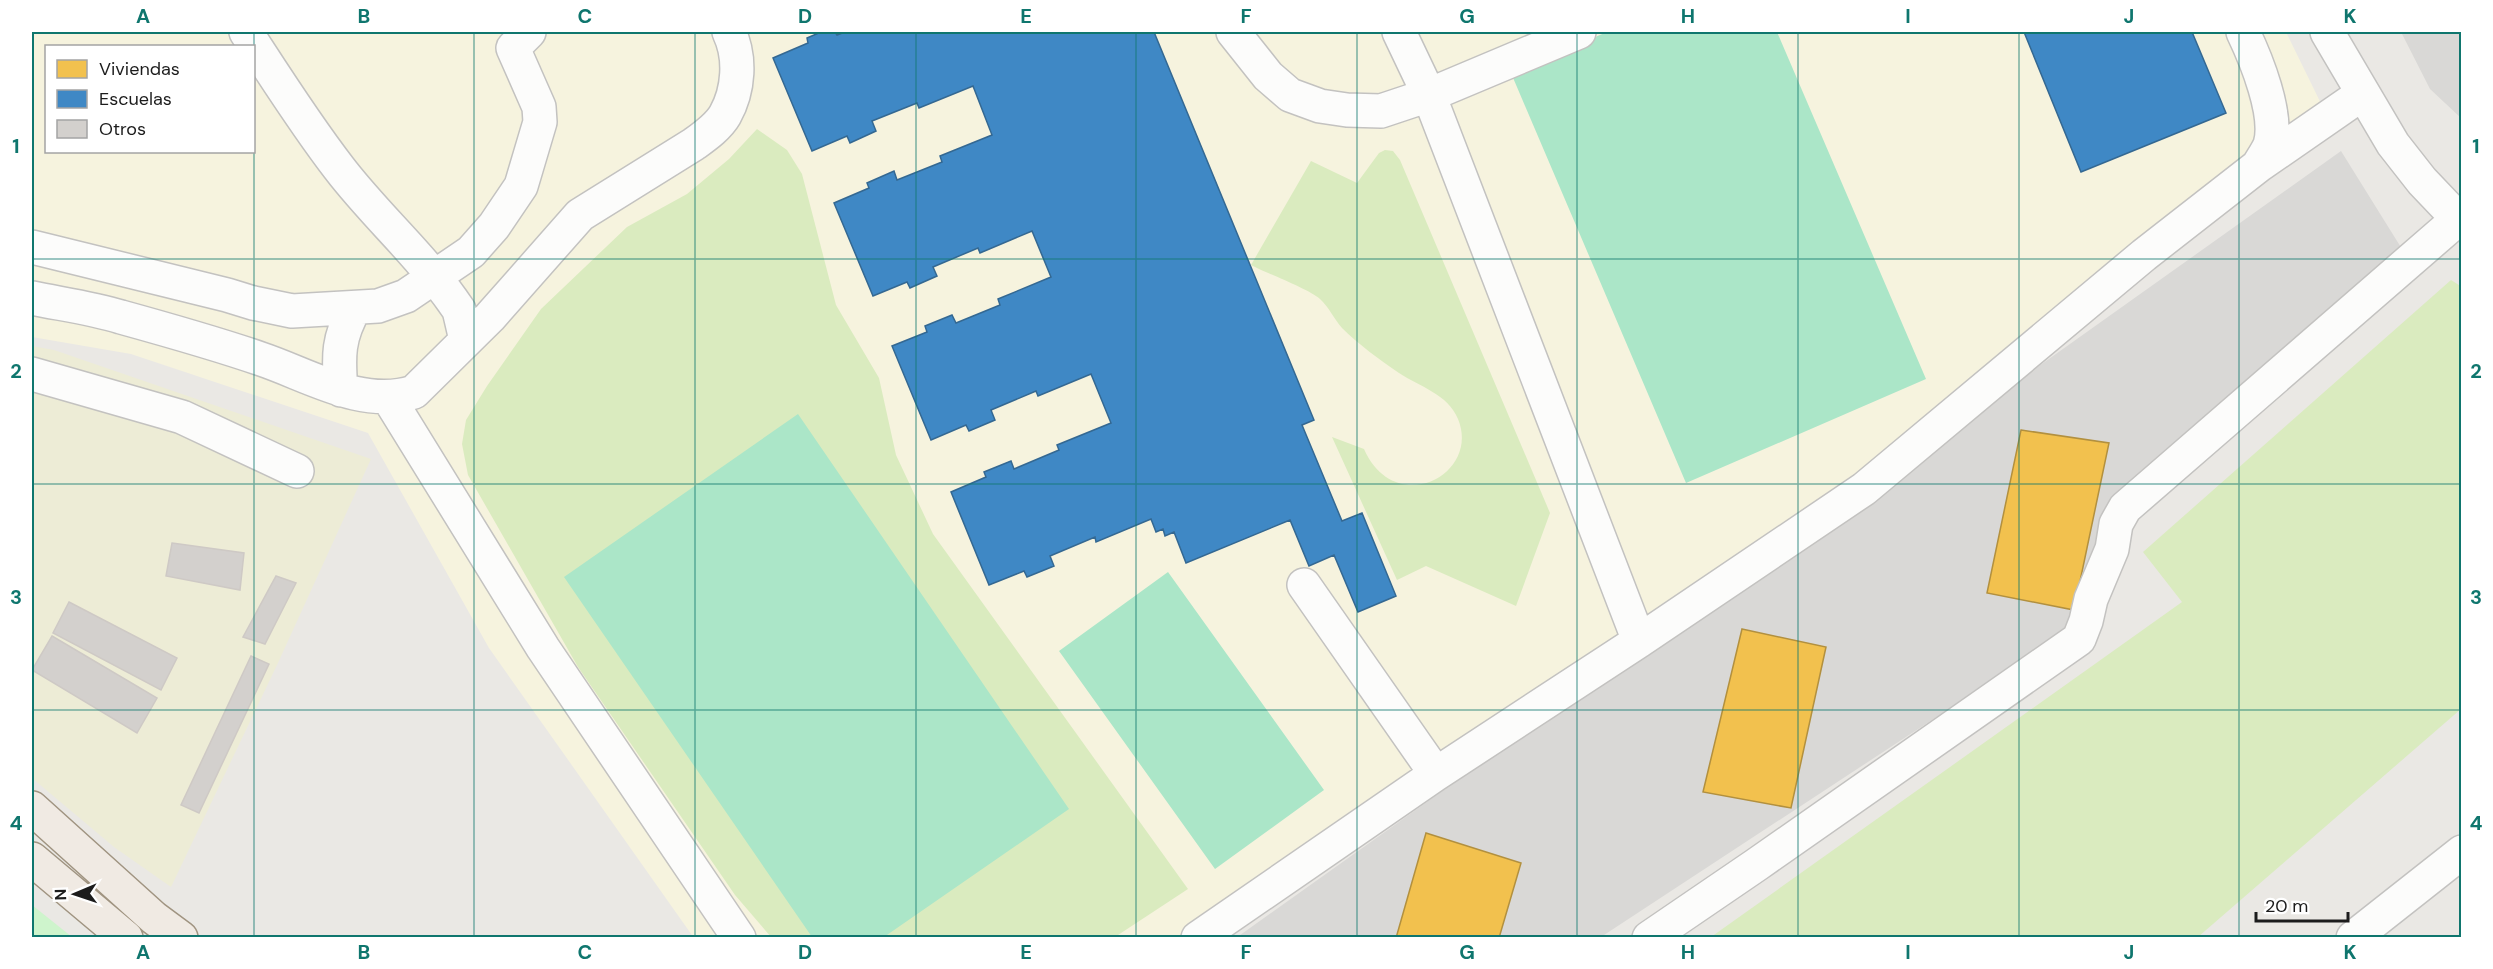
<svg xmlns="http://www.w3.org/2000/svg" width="2493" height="969" font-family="'DM Sans',sans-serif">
	<rect width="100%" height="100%" fill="#eae8e4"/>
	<path fill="#d9d8d6" d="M2401 32H2461V118L2430 89Z
		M2341 151 2402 249 2110 507 2063 634 1601 937 1236 938Z"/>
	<path fill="#f6f3de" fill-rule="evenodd" d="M32 32H2286L2332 126 1640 656 1222 937 694 938 489 648 368 433 131 354 32 337ZM46 46H254V152H46Z"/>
	<path fill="#edecd6" d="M32 346 54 350 371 459 277 665 171 887 114 847 32 778Z"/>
	<path fill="#daebbf" d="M757 129 787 150 802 174 836 305 879 378 896 455 933 534 1188 889 1115 937H771L735 895 578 667 468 475 462 444 466 420 487 386 541 309 627 227 687 194 729 159Z
		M1385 150 1393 151 1400 160 1550 513 1516 606 1426 566 1397 580 1332 437 1364 449C1395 519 1481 475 1458 419 1448 394 1420 387 1399 373 1380 360 1358 344 1342 328 1334 319 1329 307 1320 299 1309 289 1266 273 1251 265L1311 161 1357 183 1379 153Z
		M2451 280 2462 287 2461 709 2198 937H1711L2182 602 2143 552Z"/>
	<path fill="#cef4cc" d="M32 905 72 937H32Z"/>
	<path fill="#abe6c8" d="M1607 32H1777L1926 379 1686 483 1511 73Z
		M798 414 1069 809 884 937H812L564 577Z
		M1168 572 1324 790 1215 869 1059 651Z"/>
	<path fill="#f2c14e" stroke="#b2903f" stroke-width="1.5" d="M2021 430 2109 443 2074 610 1987 593Z
		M1742 629 1826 647 1791 808 1703 792Z
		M1426 833 1521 863 1499 938H1396Z"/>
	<path fill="#3f88c5" stroke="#346892" stroke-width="1.5" d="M821 32H835L837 35 845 32H1154L1314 420 1302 425 1342 521 1362 513 1396 596 1358 612 1334 555 1309 566 1290 520 1186 563 1174 532 1165 536 1163 529 1156 532 1151 519 1096 542 1095 537 1050 556 1054 566 1027 577 1024 571 989 585 951 492 986 477 984 472 1011 461 1014 469 1059 450 1057 445 1111 423 1091 374 1038 396 1036 391 991 410 995 420 969 431 966 425 931 440 892 346 927 332 925 326 952 315 956 323 1000 305 998 299 1051 277 1032 231 980 253 978 248 933 267 937 276 910 288 907 282 873 296 834 203 869 188 867 183 894 171 897 180 942 162 940 156 992 135 973 86 919 108 917 103 872 121 876 131 850 143 847 136 812 151 773 58 808 43 807 38Z
		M2024 32H2192L2226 113 2081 172Z"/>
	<path fill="#d3d0cd" stroke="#cec9c5" stroke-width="1.5" d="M172 543 244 553 240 590 166 576Z
		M276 576 296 583 265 644 243 637Z
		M69 602 177 658 161 690 53 633Z
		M52 636 157 698 137 733 32 670Z
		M251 656 269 664 199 813 181 805Z"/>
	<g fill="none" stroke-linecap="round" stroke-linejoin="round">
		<defs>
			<path id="minor" d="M246 32C276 78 305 124 339 168 374 214 418 252 452 300L459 310 466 340
				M1233 32 1268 76 1290 95 1320 106 1347 110 1381 111 1429 95 1579 32
				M1399 32 1429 95 1639 641
				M2243 32C2256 59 2279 115 2270 145 2267 152 2262 159 2258 166
				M2327 32 2393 144 2422 181 2462 223
				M32 247 227 295 253 303 292 311 378 306 406 296 471 252 494 226 521 186 540 122 539 107 513 48 529 32
				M32 298C61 304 92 308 121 317 168 330 215 343 261 359 309 375 362 409 414 392L490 317 580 215 694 144C705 136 718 127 725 115 739 90 741 57 729 32
				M32 374 182 417 297 471
				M341 390C338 356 338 337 355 308
				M388 397 543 648 739 938
				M1304 585 1436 774
				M1198 938 1436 774 1639 641 1864 489 2144 255 2258 166 2362 94
				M1649 938 1756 865 2079 639 2086 621 2091 599 2112 549 2116 524 2125 508 2458 219
				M2353 938 2462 852"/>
			<path id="major" d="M32 808 154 918 181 938
				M32 859 126 938"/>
		</defs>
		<use href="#minor" stroke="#c3c2c0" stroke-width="36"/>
		<use href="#major" stroke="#a09481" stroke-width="36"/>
		<use href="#minor" stroke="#fcfcfb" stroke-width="33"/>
		<use href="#major" stroke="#f0eae3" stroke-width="33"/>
	</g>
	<path fill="none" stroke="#0f766e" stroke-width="1.5" stroke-opacity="0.55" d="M254 32V938M474 32V938M695 32V938M916 32V938M1136 32V938M1357 32V938M1577 32V938M1798 32V938M2019 32V938M2239 32V938M32 259H2462M32 484H2462M32 710H2462"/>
	<rect width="2493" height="969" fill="none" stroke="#ffffff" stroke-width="66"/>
	<rect x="45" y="45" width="210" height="108" fill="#ffffff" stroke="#a4a4a4" stroke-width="1.5"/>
	<rect x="57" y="60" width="30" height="18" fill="#f2c14e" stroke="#a4a4a4" stroke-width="1.5"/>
	<text x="99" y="75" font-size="18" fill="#1c1c1c">Viviendas</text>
	<rect x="57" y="90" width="30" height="18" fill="#3f88c5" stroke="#a4a4a4" stroke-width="1.5"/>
	<text x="99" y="105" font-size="18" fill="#1c1c1c">Escuelas</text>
	<rect x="57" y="120" width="30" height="18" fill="#d3d0cd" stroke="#a4a4a4" stroke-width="1.5"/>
	<text x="99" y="135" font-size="18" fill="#1c1c1c">Otros</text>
	<g transform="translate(75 894) rotate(268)" stroke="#ffffff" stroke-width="4.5" paint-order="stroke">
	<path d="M0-4.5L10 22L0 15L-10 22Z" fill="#1c1c1c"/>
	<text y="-9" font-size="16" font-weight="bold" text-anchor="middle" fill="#1c1c1c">N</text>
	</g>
	<path d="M2256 912v9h92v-9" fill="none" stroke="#1c1c1c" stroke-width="3"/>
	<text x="2265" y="912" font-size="18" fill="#1c1c1c" stroke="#ffffff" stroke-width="4.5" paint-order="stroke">20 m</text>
	<rect x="33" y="33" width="2427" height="903" fill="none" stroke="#0f766e" stroke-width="2"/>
	<g font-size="20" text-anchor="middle" font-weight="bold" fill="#0f766e">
		<text x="143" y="23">A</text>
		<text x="364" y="23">B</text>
		<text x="585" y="23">C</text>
		<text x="805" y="23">D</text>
		<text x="1026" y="23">E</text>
		<text x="1246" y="23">F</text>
		<text x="1467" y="23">G</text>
		<text x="1688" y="23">H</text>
		<text x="1908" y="23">I</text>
		<text x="2129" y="23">J</text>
		<text x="2350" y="23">K</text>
		<text x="16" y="153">1</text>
		<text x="2476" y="153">1</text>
		<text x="16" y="378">2</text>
		<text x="2476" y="378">2</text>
		<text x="16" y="604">3</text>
		<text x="2476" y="604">3</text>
		<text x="16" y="830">4</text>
		<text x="2476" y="830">4</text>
		<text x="143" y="959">A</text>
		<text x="364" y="959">B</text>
		<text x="585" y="959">C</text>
		<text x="805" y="959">D</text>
		<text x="1026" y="959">E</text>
		<text x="1246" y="959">F</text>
		<text x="1467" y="959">G</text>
		<text x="1688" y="959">H</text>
		<text x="1908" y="959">I</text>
		<text x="2129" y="959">J</text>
		<text x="2350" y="959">K</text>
	</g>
</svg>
